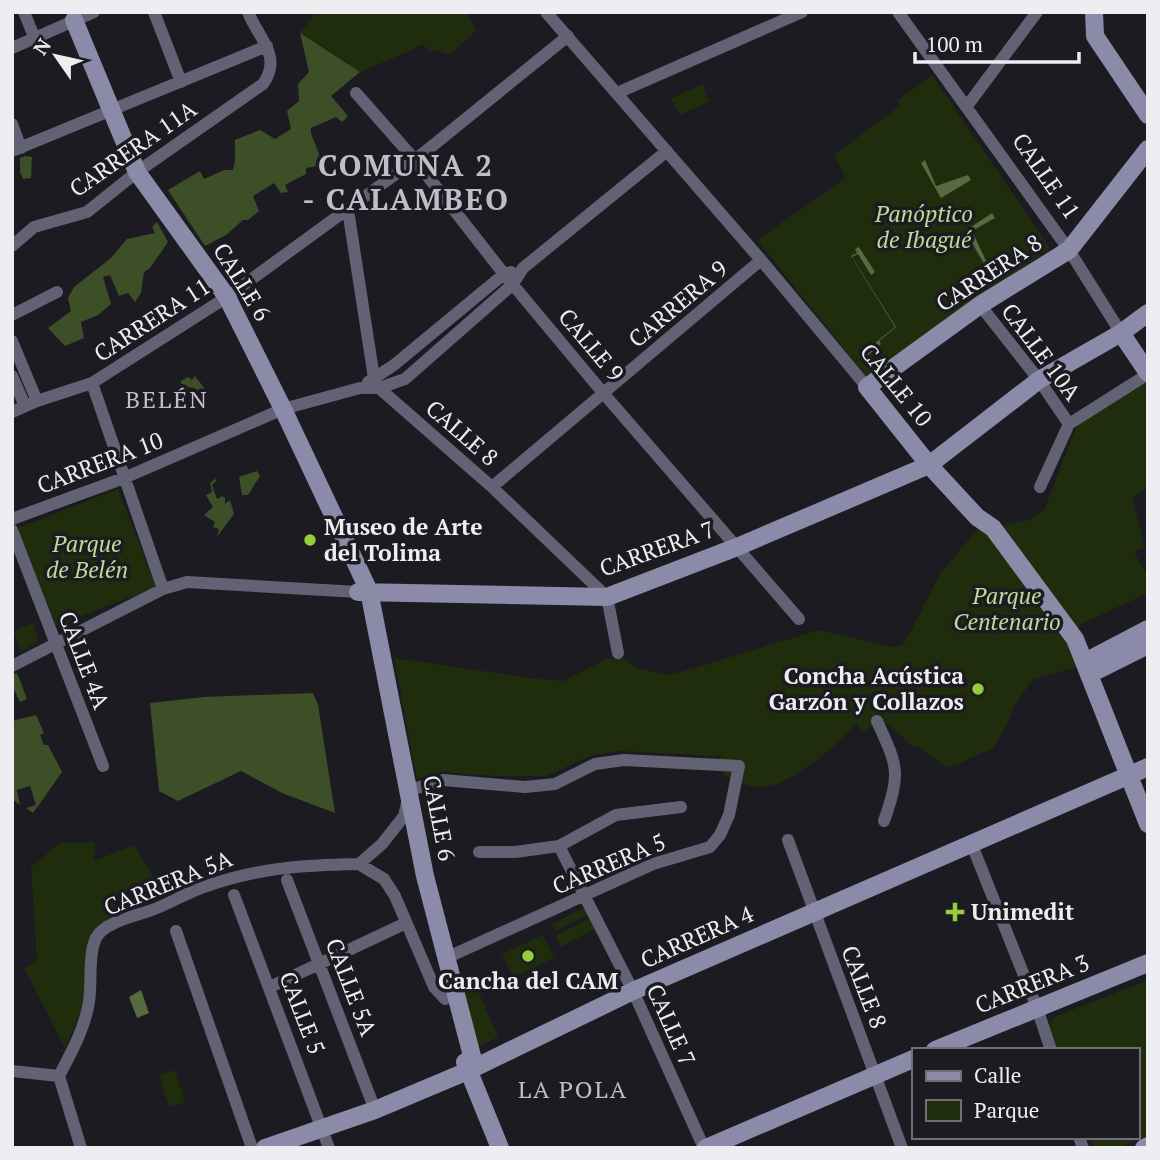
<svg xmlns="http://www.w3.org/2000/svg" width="1160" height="1160" font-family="'PT Serif',serif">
	<rect width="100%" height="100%" fill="#1b1b21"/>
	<path fill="#202d0d" d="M316 12H465L477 30 449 55 436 50 431 52 422 44C402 56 382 62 360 72L300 33Z
		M932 75 1050 248 874 376 865 375 757 240 846 178 834 155 900 106 898 100Z
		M703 84 709 101 681 115 670 99Z
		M1148 374V486L1132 498 1145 547 1134 552 1148 577V593L1079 625 1075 639 1078 667 1033 679 1014 706 1007 725 993 748 960 763 945 767 923 749 909 745 900 734 882 721 862 732 857 723C838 744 785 792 755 787 745 785 733 779 723 775L720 756 619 751 590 756 546 776H499L441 772 417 779 394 658 537 679 564 681 606 659 625 658 635 668 671 675 819 630 892 647 901 646 905 642 940 574 975 532 981 526 993 528 1028 520 1044 510 1079 420Z
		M118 489 156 587 56 626 18 528Z
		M33 623 38 637 35 644 21 651 13 631Z
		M95 842 94 861 134 845 155 880 114 896 118 914 90 937 86 1000 65 1048 24 968 37 961 31 867 60 843Z
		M584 908 587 915 555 931 552 924Z
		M591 917 596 928 561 947 555 936Z
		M543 935 554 958 513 977 502 954Z
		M470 972 498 1037 473 1049 453 980Z
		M1148 980V1136C1132 1142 1096 1160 1088 1137H1137V1050H1055C1051 1038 1045 1028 1054 1017Z
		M175 1070 185 1102 169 1107 159 1075Z"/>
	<path fill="#3d4f26" d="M300 33 360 72 331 96 348 116 342 122 336 117 311 128V133L323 165 306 168V174L285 185 288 192 281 193 274 183 253 196 259 211 248 220H243L226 235 205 246 168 190 200 171 204 179 224 170H233L235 161V140L260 130 275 139 291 129 287 111 299 101 298 84 309 72Z
		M25 156 32 157 31 178 23 179 20 172V158Z
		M157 222 168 242 150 268 144 272 141 293 135 302 128 293 119 296 110 275 103 277 111 304 98 315 81 322 84 338 65 346 48 328 71 311 68 298 74 287 111 258 127 239 155 233 152 227Z
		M195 376 205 389 197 394 194 388 181 386V381L188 377 192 380Z
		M257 471 260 476 248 495H242L239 477Z
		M215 479 217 480 212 485 217 499 222 496 225 498V504L230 500 234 514 217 537 219 529 213 527 215 522 204 515 213 507 206 495 212 492 210 483Z
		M17 673 27 699 20 702 12 686V675Z
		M313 693 318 705 335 813 282 793 241 771 178 801 159 791 150 703 204 697Z
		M36 715 44 733 40 735 44 745H48L62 772 33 813 26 808 36 805 30 786 17 790 20 805 12 799V721Z"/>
	<path fill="#576a40" d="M925 160 936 186 968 175 971 180 941 198 921 163Z
		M992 213 995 218 972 231 988 265 986 267 965 231Z
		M859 247 875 272 871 275 858 254 852 257 896 327 879 341 881 344 867 356 864 352 895 327 851 256 857 253 855 249Z
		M141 990 149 1013 137 1018 129 997Z"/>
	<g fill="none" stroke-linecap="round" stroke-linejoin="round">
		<path stroke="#636275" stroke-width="12" d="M24 12 35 39
			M154 12 181 82
			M546 12 761 260 867 387
			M898 12 1069 250 1121 333
			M12 48 94 12
			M356 93 415 160 504 274 604 394 799 619
			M617 93 802 12
			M967 106 1037 12
			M12 124 21 148
			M12 151 267 46
			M348 210 374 378 379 388 492 487 607 597 618 653
			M12 246 34 227 87 212 137 172 263 84C283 56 258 38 248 12
			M980 305 1039 380 1069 424
			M12 315 57 292
			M12 341 37 401
			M12 376 25 406
			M368 382 394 365 504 274 511 272
			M92 383 163 589
			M12 412 37 401 92 383 227 297 415 160 568 36
			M492 487 761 260
			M1040 487 1069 424 1148 374
			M12 519 124 478 283 409 360 388H379L405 379 513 284 523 268 667 151
			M12 530 103 766
			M12 666 163 589 187 582 358 592
			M877 721C898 767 901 772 884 821
			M788 840 902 1148
			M972 845 1037 1008 1051 1050
			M559 846 633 991 704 1148
			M479 852H515L559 846 616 815 681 807
			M359 864 384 879 395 896 434 987 445 999
			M287 880 375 1110
			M234 895 329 1148
			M176 931 252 1148
			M270 987 406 923
			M12 1071 59 1076
			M59 1076C71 1053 85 1028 89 1002 92 984 88 954 96 938 104 922 136 916 152 910 169 904 184 894 201 888 255 868 302 865 359 864L382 844 404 816 410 790 443 780 525 787 555 784 595 764 624 760 739 766 729 815 720 835 710 847 653 864 446 958
			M59 1076 81 1148
			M1079 1137 1083 1148"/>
		<path stroke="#8c8aa9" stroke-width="18" d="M1094 12 1095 36 1148 115
			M74 20 137 172 227 297 283 409 369 591 425 876 471 1052 473 1060 470 1070
			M1148 149 1069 250 980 305 867 387 929 465 977 517 993 528 1075 639 1148 824
			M1121 333 1148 373
			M358 592 607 597 737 547 929 465 1039 380 1121 333 1148 313
			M1085 662 1148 629
			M1090 674 1148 645
			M935 1050 1148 963
			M465 1062 500 1148
			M265 1148 375 1110 470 1070 633 991 1148 767
			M706 1148 913 1059
			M1144 1148 1148 1146"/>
	</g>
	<g fill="#94cc3c" stroke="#1b1b21" stroke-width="2.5">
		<circle cx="310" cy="540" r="7"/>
		<circle cx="978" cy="689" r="7"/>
		<path d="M951.5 901.5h7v7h7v7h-7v7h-7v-7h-7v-7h7z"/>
		<circle cx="528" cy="956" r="7"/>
	</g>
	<g text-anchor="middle" stroke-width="7" stroke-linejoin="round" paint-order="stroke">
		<g font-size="23" fill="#eeedf2" stroke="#1b1b21">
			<text transform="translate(133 149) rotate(-35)" y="8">CARRERA 11A</text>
			<text transform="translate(1046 176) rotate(55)" y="8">CALLE 11</text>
			<text transform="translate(989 273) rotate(-33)" y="8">CARRERA 8</text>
			<text transform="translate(242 282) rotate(58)" y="8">CALLE 6</text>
			<text transform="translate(678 304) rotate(-40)" y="8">CARRERA 9</text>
			<text transform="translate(152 320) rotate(-33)" y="8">CARRERA 11</text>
			<text transform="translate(591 345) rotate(50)" y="8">CALLE 9</text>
			<text transform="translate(1041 352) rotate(53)" y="8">CALLE 10A</text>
			<text transform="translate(896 385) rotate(51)" y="8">CALLE 10</text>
			<text transform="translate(462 433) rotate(41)" y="8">CALLE 8</text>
			<text transform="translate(100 463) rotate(-21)" y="8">CARRERA 10</text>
			<text transform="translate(657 549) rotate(-20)" y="8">CARRERA 7</text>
			<text transform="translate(84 660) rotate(69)" y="8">CALLE 4A</text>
			<text transform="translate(439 818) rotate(79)" y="8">CALLE 6</text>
			<text transform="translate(609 864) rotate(-23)" y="8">CARRERA 5</text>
			<text transform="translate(168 883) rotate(-22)" y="8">CARRERA 5A</text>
			<text transform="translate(697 937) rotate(-24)" y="8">CARRERA 4</text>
			<text transform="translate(1032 984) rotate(-22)" y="8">CARRERA 3</text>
			<text transform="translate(351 987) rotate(69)" y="8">CALLE 5A</text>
			<text transform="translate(864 987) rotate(69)" y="8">CALLE 8</text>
			<text transform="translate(302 1013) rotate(69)" y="8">CALLE 5</text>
			<text transform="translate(671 1025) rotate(66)" y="8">CALLE 7</text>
		</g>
		<g font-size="23" font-style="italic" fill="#bbdb97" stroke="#1b1b21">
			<text x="924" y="222">Panóptico<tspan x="924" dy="26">de Ibagué</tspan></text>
			<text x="87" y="552">Parque<tspan x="87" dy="26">de Belén</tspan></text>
			<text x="1007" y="604">Parque<tspan x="1007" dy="26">Centenario</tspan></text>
		</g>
		<g font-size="23" font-weight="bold" fill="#eeedf2" stroke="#1b1b21" text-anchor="start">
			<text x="324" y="535">Museo de Arte<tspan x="324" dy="26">del Tolima</tspan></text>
			<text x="964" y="684" text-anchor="end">Concha Acústica<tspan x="964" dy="26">Garzón y Collazos</tspan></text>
			<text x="971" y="920">Unimedit</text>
			<text x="528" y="989" text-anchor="middle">Cancha del CAM</text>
		</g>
		<g font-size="24" letter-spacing="2" fill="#bfbec8" stroke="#1b1b21">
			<text x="167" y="408">BELÉN</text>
			<text x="573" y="1098">LA POLA</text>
		</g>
		<g font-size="30" font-weight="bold" letter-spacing="2" fill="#bfbec8" stroke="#1b1b21">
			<text x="406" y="176">COMUNA 2<tspan x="406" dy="34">- CALAMBEO</tspan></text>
		</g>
	</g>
	<rect width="1160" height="1160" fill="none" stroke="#eeedf2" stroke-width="28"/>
	<rect x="912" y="1048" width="228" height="91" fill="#1b1b21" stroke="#6f6f75" stroke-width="2"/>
	<rect x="926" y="1071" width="35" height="10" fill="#8c8aa9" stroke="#6f6f75" stroke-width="2"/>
	<text x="974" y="1083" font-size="21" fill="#eeedf2">Calle</text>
	<rect x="926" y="1100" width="35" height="21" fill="#202d0d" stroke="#6f6f75" stroke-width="2"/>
	<text x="974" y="1118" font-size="21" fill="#eeedf2">Parque</text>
	<g transform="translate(56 56) rotate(304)" stroke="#1b1b21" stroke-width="5" paint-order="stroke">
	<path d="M0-5L12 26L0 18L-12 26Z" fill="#eeedf2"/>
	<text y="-10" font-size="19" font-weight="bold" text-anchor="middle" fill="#eeedf2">N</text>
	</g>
	<path d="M915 52v10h164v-10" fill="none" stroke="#eeedf2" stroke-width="3.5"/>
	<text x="926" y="52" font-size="21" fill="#eeedf2" stroke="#1b1b21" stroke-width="5" paint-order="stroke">100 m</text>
</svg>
